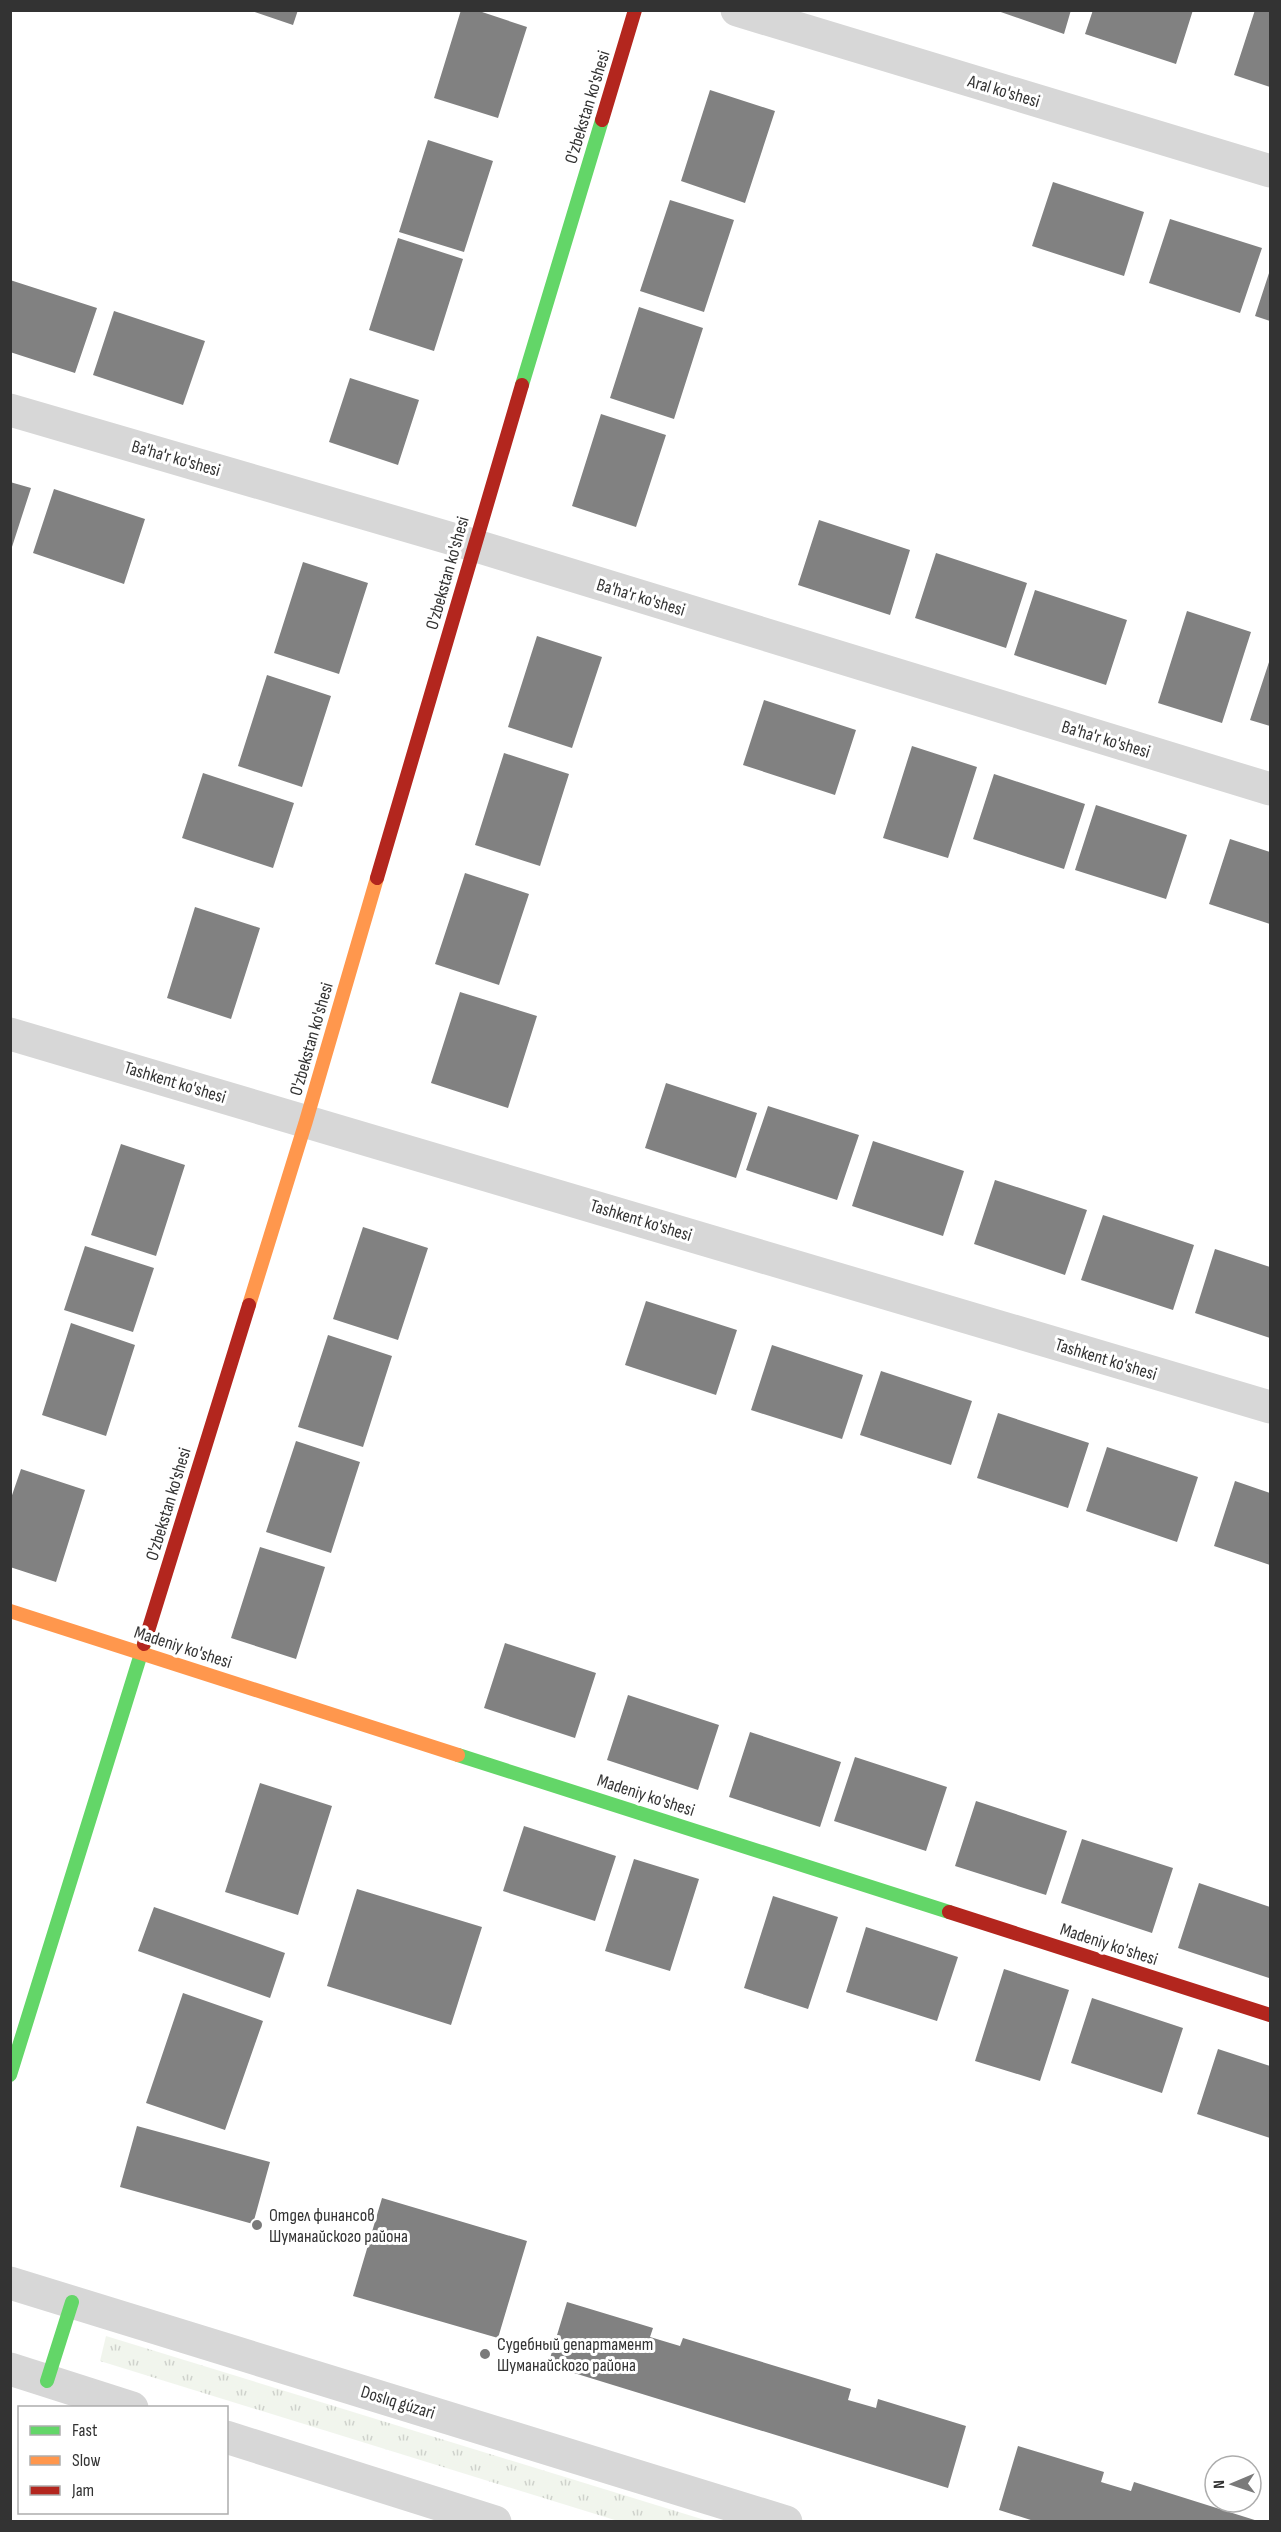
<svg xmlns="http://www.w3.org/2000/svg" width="1281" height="2532" font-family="'Sofia Sans Condensed',sans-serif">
	<defs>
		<pattern id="grass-tufts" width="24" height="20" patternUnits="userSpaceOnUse" patternTransform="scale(1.5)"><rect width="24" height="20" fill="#f1f5ed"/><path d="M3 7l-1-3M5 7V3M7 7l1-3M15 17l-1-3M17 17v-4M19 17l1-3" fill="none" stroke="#cfd2cc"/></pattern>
	</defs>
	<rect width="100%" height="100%" fill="#fff"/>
	<path fill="url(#grass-tufts)" d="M106 2336 708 2521H618L100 2361Z"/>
	<path fill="#818181" d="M249 10H298L293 25Z
		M461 10H476L527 27 498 118 434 98Z
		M995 10H1071L1064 34Z
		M1093 10H1193L1176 64 1085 34Z
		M1255 10H1270V87L1234 75Z
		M710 90 775 111 745 203 681 181Z
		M428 140 493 161 464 252 399 232Z
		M1053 182 1144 212 1124 276 1032 246Z
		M670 200 734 220 704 312 640 291Z
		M1170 219 1262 248 1240 313 1149 283Z
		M398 238 463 259 434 351 369 330Z
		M1270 270V321L1255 316Z
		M10 280 97 308 75 373 10 352Z
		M639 307 703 328 674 419 610 398Z
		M114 311 205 341 183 405 93 375Z
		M350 378 419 400 398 465 329 442Z
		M601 414 666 435 636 527 572 506Z
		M10 482 31 488 11 550H10Z
		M54 489 145 519 124 584 33 553Z
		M819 520 910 550 890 615 798 585Z
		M936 553 1027 583 1006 648 915 618Z
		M303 562 368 583 339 674 274 653Z
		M1035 590 1127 620 1106 685 1014 655Z
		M1187 611 1251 632 1222 723 1158 703Z
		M537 636 602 657 572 748 508 727Z
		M1270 659V726L1250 720Z
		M267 675 331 696 302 787 238 766Z
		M764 700 856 730 835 795 743 765Z
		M912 746 977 767 948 858 883 838Z
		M504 753 569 774 540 866 475 845Z
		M203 773 294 803 273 868 182 838Z
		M994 774 1085 804 1064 869 973 839Z
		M1096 805 1187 835 1166 899 1075 870Z
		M1230 839 1270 852V924L1209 904Z
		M465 873 529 894 499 985 435 964Z
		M195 907 260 928 231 1019 167 998Z
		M460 992 537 1016 508 1108 431 1083Z
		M666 1083 757 1113 736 1178 645 1148Z
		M768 1106 859 1135 837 1200 746 1170Z
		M873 1141 964 1171 943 1236 852 1206Z
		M121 1144 185 1165 156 1256 91 1235Z
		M995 1180 1087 1210 1065 1275 974 1244Z
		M1103 1215 1194 1245 1173 1310 1081 1280Z
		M363 1227 428 1248 398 1340 333 1319Z
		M85 1246 154 1268 133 1332 64 1310Z
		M1215 1249 1270 1267V1338L1195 1313Z
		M646 1301 737 1330 716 1395 625 1365Z
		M71 1323 135 1345 106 1436 42 1415Z
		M328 1335 392 1356 363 1447 298 1427Z
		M772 1345 863 1375 842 1439 751 1410Z
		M881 1371 972 1401 951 1465 860 1435Z
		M998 1413 1089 1443 1068 1508 977 1478Z
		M296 1441 360 1462 331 1553 266 1532Z
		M1107 1447 1198 1477 1177 1542 1086 1511Z
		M21 1469 85 1490 56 1582 10 1567V1501Z
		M1235 1481 1270 1493V1565L1214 1546Z
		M260 1547 325 1567 296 1659 231 1638Z
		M505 1643 596 1673 575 1738 484 1708Z
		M628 1695 719 1725 698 1790 607 1760Z
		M750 1732 841 1762 820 1827 729 1797Z
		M855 1757 947 1787 926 1851 834 1821Z
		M260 1783 332 1806 298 1915 225 1892Z
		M976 1801 1067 1831 1046 1895 955 1866Z
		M524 1826 616 1856 595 1921 503 1891Z
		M1082 1839 1173 1868 1152 1933 1061 1903Z
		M634 1859 699 1879 670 1971 605 1951Z
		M1199 1883 1270 1907 1269 1978 1178 1948Z
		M357 1889 482 1927 451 2025 327 1986Z
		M773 1896 838 1917 808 2009 744 1988Z
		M154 1907 285 1953 270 1998 138 1951Z
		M866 1927 958 1957 937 2021 846 1992Z
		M1004 1969 1069 1990 1040 2081 975 2061Z
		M183 1993 263 2021 225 2130 146 2103Z
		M1092 1998 1183 2028 1162 2093 1071 2063Z
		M1218 2049 1270 2066V2138L1197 2114Z
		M137 2126 270 2162 253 2224 120 2187Z
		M382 2198 527 2241 498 2338 353 2296Z
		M567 2302 653 2328 650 2337 680 2346 683 2338 851 2389 848 2400 876 2408 878 2399 966 2426 948 2488 548 2365Z
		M1018 2446 1104 2472 1101 2482 1131 2491 1134 2482 1261 2522H1037L999 2510Z"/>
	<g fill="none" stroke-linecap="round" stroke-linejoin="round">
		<path stroke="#d7d7d7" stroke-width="33" d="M737 10 1270 171
			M10 410 473 545 1270 789
			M10 1034 1270 1407
			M10 2283 786 2522
			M10 2369 132 2408
			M226 2437 495 2522"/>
		<path stroke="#63d668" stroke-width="14" d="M522 385 602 120
			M458 1755 949 1912
			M10 2075 144 1644
			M47 2381 72 2302"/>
		<path stroke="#ff974d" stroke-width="14" d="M249 1305 306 1121 377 878
			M10 1611 458 1755"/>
		<path stroke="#b3261e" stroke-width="14" d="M602 120 635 10
			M377 878 522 385
			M144 1644 249 1305
			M949 1912 1270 2015"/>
	</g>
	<g fill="#7a7a7a" stroke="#fff" stroke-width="2">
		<circle cx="257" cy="2225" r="6"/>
		<circle cx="485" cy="2354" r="6"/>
	</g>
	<g text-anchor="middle" stroke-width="6" stroke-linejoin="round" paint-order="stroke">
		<g font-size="18" fill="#333" stroke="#fff">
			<text transform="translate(1004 91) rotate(17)" y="6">Aral ko'shesi</text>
			<text transform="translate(587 107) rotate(-73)" y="6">O'zbekstan ko'shesi</text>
			<text transform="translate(176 458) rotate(16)" y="6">Ba'ha'r ko'shesi</text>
			<text transform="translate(447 573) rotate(-74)" y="6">O'zbekstan ko'shesi</text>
			<text transform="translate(641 597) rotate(17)" y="6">Ba'ha'r ko'shesi</text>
			<text transform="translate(1106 739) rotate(17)" y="6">Ba'ha'r ko'shesi</text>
			<text transform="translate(311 1039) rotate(-74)" y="6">O'zbekstan ko'shesi</text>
			<text transform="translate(175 1082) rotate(17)" y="6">Tashkent ko'shesi</text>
			<text transform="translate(641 1220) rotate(17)" y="6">Tashkent ko'shesi</text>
			<text transform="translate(1106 1359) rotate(17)" y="6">Tashkent ko'shesi</text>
			<text transform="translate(168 1504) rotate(-73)" y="6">O'zbekstan ko'shesi</text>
			<text transform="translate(183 1647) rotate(18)" y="6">Madeniy ko'shesi</text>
			<text transform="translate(646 1795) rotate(18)" y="6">Madeniy ko'shesi</text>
			<text transform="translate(1109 1944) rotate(18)" y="6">Madeniy ko'shesi</text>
			<text transform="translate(398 2402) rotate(17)" y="6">Doslıq gúzari</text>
		</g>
		<g font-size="18" fill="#333" stroke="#fff" text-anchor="start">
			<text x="269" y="2221">Отдел финансов<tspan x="269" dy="21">Шуманайского района</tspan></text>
			<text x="497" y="2350">Судебный департамент<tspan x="497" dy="21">Шуманайского района</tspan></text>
		</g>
	</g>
	<rect width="1281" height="2532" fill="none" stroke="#333333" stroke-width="24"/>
	<rect x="18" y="2406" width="210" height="108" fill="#ffffff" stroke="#adadad" stroke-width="1.5"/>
	<rect x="30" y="2426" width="30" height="9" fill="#63d668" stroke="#adadad" stroke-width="1.5"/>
	<text x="72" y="2436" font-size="18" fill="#333333">Fast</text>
	<rect x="30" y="2456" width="30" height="9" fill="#ff974d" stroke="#adadad" stroke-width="1.5"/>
	<text x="72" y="2466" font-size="18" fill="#333333">Slow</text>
	<rect x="30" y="2486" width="30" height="9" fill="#b3261e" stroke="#adadad" stroke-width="1.5"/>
	<text x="72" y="2496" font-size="18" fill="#333333">Jam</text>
	<g transform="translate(1233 2484) rotate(268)"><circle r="28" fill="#ffffff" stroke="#adadad" stroke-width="1.5"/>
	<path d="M0-4.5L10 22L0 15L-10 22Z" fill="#7a7a7a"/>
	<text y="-9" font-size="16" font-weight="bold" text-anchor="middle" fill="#333333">N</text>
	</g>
</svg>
